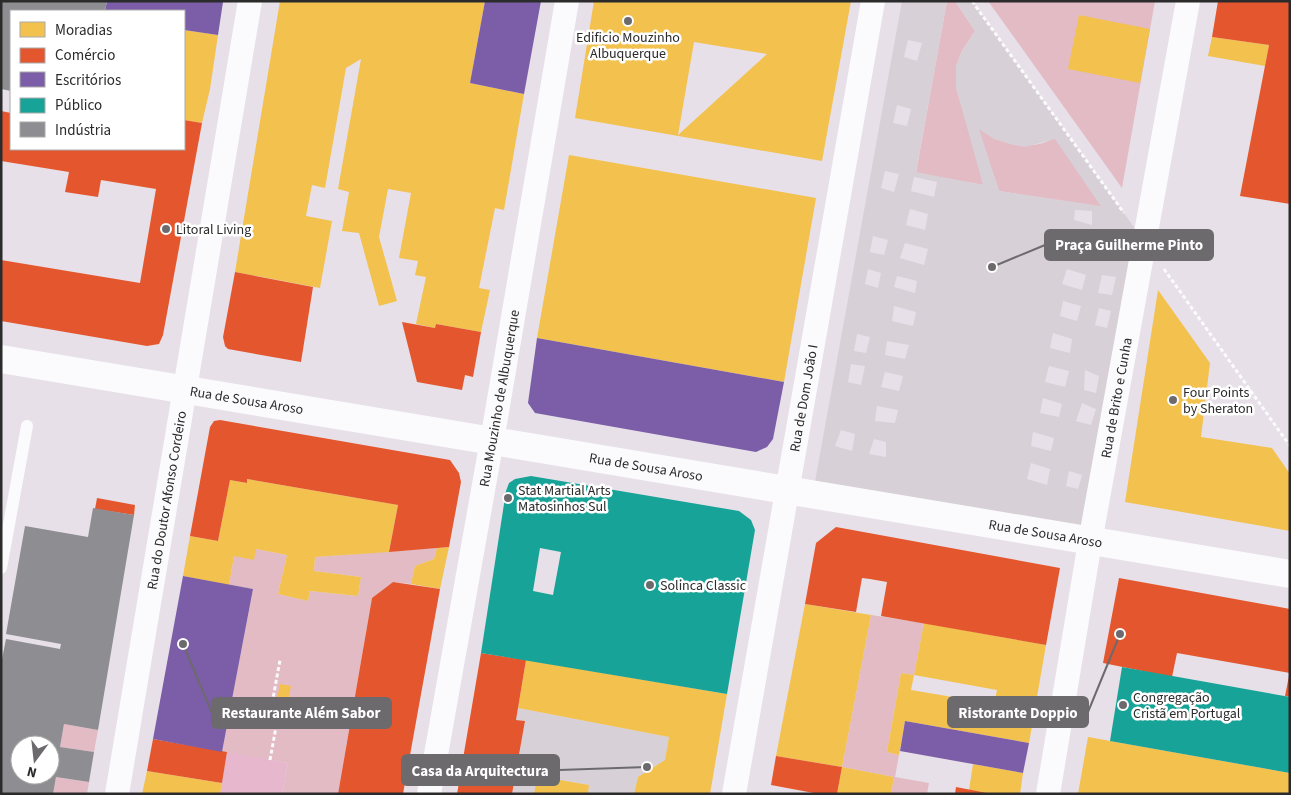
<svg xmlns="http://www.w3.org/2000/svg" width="1291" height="795" font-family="'Source Sans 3',sans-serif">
	<rect width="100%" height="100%" fill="#e7e0e8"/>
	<path fill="#e3bbc4" d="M947 1H955L975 31 962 51 956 66V87L984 185 916 173Z
		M988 1H1155L1122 188Z
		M978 128C1002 145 1028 152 1055 138L1102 207 999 191Z
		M437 548 434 559 415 566 411 584 393 582 372 598 338 794H282L288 763 222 752 253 589 229 585 234 556 256 549 287 555 278 594 308 601 310 591 358 596 361 577 314 571 315 557Z
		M871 615 924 623 914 675 901 673 887 752 899 755 895 777 929 783 927 794H891L894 777 842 767Z
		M64 724 98 730 94 752 60 747Z
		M56 777 89 782 87 794H53Z"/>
	<path fill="#e7b8cd" d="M227 752 288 763 282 794H220Z"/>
	<path fill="#d7d0d7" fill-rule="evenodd" d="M902 1H947L916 172 983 185 956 87V66L962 51 975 31 955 1H972L1136 230 1084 533 814 487ZM908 40 922 43 917 61 904 57ZM897 105 911 109 907 126 893 123ZM979 129 994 139 1014 145 1025 147 1055 139 1101 206 999 191ZM885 171 899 174 894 192 881 188ZM914 177 937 182 934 197 911 191ZM910 209 928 214 925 230 906 225ZM1075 210 1092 211V225L1074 220ZM873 236 888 240 884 255 870 252ZM1078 240 1091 243 1090 258 1073 254ZM905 243 928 249 924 265 900 258ZM868 269 881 273 878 288 865 284ZM1067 269 1086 275 1082 290 1062 284ZM1102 275 1116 277 1112 295 1098 293ZM897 276 917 281 915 293 894 287ZM1063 301 1081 306 1077 321 1060 316ZM894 306 916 312 913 326 892 321ZM1099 308 1111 311 1107 328 1095 325ZM1053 333 1072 339 1070 353 1050 348ZM857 334 870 337 866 353 854 351ZM887 341 909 345 905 359 885 355ZM851 364 865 366 861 385 848 382ZM1049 366 1069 371 1065 387 1045 382ZM1085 370 1099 376 1096 393 1084 390ZM885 372 903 376 899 391 881 387ZM1043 398 1062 404 1059 417 1040 413ZM1082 403 1096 409 1091 425 1076 421ZM877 406 898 410 895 423 875 421ZM841 430 855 434 852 451 835 446ZM1033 432 1054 438 1051 451 1031 446ZM874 439 886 442V457L869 454ZM1031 463 1050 469 1047 485 1027 479ZM1069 471 1082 475 1078 489 1066 486Z
		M518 708 669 737 665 760 638 777 634 794H588L589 785 537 776 534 794H512L525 721 516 720Z"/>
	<path fill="#f2c14e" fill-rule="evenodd" d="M280 1H485L470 83 524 94 504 210 495 208 479 288 490 290 481 332 436 324 435 328 416 324 426 277 415 275 418 261 399 258 411 193 388 189 379 237 397 301 379 306 359 233 342 231 349 192 338 189 361 59 346 68 325 188 312 185 306 216 332 221 320 288 235 272Z
		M594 1H851L822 161 575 118ZM694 42 767 54 678 135Z
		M1079 15 1150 29 1140 83 1068 69Z
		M184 30 218 35 210 89 202 123 184 120Z
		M1212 37 1269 45 1265 66 1208 56Z
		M569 155 816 198 784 382 537 338Z
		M1158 290 1210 363 1201 437 1272 448 1290 474V531L1125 502Z
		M247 479 398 505 389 552 315 557 314 571 361 577 358 596 310 591 308 601 278 594 287 555 256 549 254 560 234 556 229 585 183 576 190 536 218 541 230 480 247 483Z
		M449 547 440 589 411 584 415 566 434 559 437 548Z
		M805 604 871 615 842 767 894 777 891 794H837L842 767 776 756Z
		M924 623 1046 645 1029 743 905 721 899 755 887 752 901 673 914 675 911 690 994 704 997 690 914 675Z
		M526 660 727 694 710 794H634L638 777 665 760 669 737 518 708Z
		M280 684 291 686 286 712 275 710Z
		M247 698 268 702 264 726 243 722Z
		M1088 737 1290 773V794H1078Z
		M973 764 1023 773 1020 794H993L969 790Z
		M147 771 222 783 220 794H142Z
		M537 776 589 785 588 794H534Z"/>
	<path fill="#e4572e" d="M1218 1H1290V204L1240 196 1269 45 1212 37Z
		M1 111 11 113V149H184V120L202 123 163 335 159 344 147 346 1 321V260L140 283 156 189 101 180 98 197 65 192 69 172 1 161Z
		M235 272 313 287 301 362 228 349 225 346 223 337Z
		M402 322 435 328 436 324 481 332 473 377 465 375 462 390 417 382Z
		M220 420 450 460 459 473 461 482 449 547 389 552 398 505 247 479V483L230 480 218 541 190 536 210 427 214 421Z
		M97 498 135 505 134 515 95 509Z
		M836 527 1060 568 1046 645 881 616 887 582 870 579 862 578 856 612 805 604 816 543Z
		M1119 578 1290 609V673L1177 653 1172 677 1103 663Z
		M393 582 440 589 403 794H338L372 598Z
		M481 653 526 660 516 720 525 721 512 794H457Z
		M1289 676 1290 677V697L1285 696Z
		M153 739 227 752 222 783 147 771Z
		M776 756 842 767 837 794H819L771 785Z
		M956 787 987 793V794H955Z"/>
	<path fill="#7b5ea7" d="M107 1H219L223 2 218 35 184 30V11H105Z
		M485 1H541L524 94 470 83Z
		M537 338 784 382 773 439 767 447 756 452 535 413 528 403Z
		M183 576 253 589 222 752 153 739Z
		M905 721 1029 743 1023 773 900 751Z"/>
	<path fill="#17a398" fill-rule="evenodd" d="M531 476 739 511 751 520 755 530 727 694 481 653 506 491 509 483 515 479ZM540 548 561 552 553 595 533 591Z
		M1122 667 1290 697V773L1110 741Z"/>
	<path fill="#8d8d92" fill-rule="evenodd" d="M1 1H107L105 11H11V91L1 89Z
		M93 508 134 515 98 730 64 724 60 747 94 752 89 782 56 777 53 794H1V664L6 639 60 649 61 644 6 634 25 526 88 537ZM20 745H50V775H20Z"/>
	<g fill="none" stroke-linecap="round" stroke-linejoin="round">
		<path stroke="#fbfafc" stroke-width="3" stroke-dasharray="4 2.5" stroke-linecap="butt" d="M972 1 1124 213
			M1164 269 1290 446
			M270 760 276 727 268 726 280 660"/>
		<path stroke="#fbfafc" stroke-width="12" d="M1 568 27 426"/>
		<g stroke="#fbfafc" stroke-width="24">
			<path id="s1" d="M117 794 250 1"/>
			<path id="s2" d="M429 794 495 423 567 1"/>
			<path id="s3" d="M734 794 873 1"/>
			<path id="s4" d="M1048 794 1090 542 1188 1"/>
		</g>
		<path stroke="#fbfafc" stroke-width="28" id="s5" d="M1 359 1290 574"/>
	</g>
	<g fill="#6d6a6d" stroke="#fff" stroke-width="2">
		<circle cx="628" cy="21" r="5"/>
		<circle cx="166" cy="229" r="5"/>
		<circle cx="1173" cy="400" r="5"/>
		<circle cx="508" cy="498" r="5"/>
		<circle cx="650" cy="585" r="5"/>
		<circle cx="1123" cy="705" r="5"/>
	</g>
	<g text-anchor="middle" stroke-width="5" stroke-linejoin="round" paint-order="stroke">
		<g font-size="14" fill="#2b2b2b" stroke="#fff" text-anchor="start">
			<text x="628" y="42" text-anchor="middle">Edificio Mouzinho<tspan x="628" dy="16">Albuquerque</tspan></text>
			<text x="176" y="234">Litoral Living</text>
			<text x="1183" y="397">Four Points<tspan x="1183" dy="16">by Sheraton</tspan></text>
			<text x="518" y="495">Stat Martial Arts<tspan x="518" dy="16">Matosinhos Sul</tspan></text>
			<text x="660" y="590">Solinca Classic</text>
			<text x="1133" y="702">Congregação<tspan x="1133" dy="16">Cristã em Portugal</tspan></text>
		</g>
		<g font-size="14" fill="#2b2b2b" stroke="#fff">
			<text dy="5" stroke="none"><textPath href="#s3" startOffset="402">Rua de Dom João I</textPath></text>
			<text dy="5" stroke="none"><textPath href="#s4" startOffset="402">Rua de Brito e Cunha</textPath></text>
			<text dy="5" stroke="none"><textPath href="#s2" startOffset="402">Rua Mouzinho de Albuquerque</textPath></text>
			<text dy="5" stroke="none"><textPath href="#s5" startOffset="249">Rua de Sousa Aroso</textPath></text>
			<text dy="5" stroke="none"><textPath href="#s5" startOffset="654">Rua de Sousa Aroso</textPath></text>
			<text dy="5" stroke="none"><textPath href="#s1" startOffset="298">Rua do Doutor Afonso Cordeiro</textPath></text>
			<text dy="5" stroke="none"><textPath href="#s5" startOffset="1059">Rua de Sousa Aroso</textPath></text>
		</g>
	</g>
	<path fill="none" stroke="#6d6a6d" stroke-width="2" d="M992 267L1045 245M1120 634L1088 712M183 644L212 713M647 767L559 770"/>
	<g fill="#6d6a6d" stroke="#fff" stroke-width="2">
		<circle cx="992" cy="267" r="5"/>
		<circle cx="1120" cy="634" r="5"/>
		<circle cx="183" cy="644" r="5"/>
		<circle cx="647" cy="767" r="5"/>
	</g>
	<g fill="#6d6a6d" stroke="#6d6a6d" stroke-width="2">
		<rect x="1045" y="230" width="168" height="30" rx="5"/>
		<rect x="948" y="697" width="140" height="30" rx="5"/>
		<rect x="212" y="698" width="179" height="30" rx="5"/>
		<rect x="402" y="755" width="157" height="30" rx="5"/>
	</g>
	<g font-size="15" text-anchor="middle" font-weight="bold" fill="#fff">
		<text x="1129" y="250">Praça Guilherme Pinto</text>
		<text x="1018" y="718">Ristorante Doppio</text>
		<text x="301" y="718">Restaurante Além Sabor</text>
		<text x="480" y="776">Casa da Arquitectura</text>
	</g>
	<rect width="1291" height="795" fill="none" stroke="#2b2b2b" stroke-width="5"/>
	<rect x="10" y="10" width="175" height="140" fill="#ffffff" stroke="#aaaaaa"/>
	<rect x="20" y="22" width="25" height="15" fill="#f2c14e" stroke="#aaaaaa"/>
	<text x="55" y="35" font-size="15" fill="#2b2b2b">Moradias</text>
	<rect x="20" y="48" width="25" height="15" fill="#e4572e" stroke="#aaaaaa"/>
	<text x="55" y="60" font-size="15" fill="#2b2b2b">Comércio</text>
	<rect x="20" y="72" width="25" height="15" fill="#7b5ea7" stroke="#aaaaaa"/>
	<text x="55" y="85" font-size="15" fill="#2b2b2b">Escritórios</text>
	<rect x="20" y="98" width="25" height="15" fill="#17a398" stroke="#aaaaaa"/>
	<text x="55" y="110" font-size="15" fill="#2b2b2b">Público</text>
	<rect x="20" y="122" width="25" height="15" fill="#8d8d92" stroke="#aaaaaa"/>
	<text x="55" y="135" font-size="15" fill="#2b2b2b">Indústria</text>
	<g transform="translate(35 760) rotate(195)"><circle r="24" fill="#ffffff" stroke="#aaaaaa"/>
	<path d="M0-4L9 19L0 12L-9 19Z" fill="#6d6a6d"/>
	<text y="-8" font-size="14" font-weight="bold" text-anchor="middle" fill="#2b2b2b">N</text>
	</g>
</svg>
